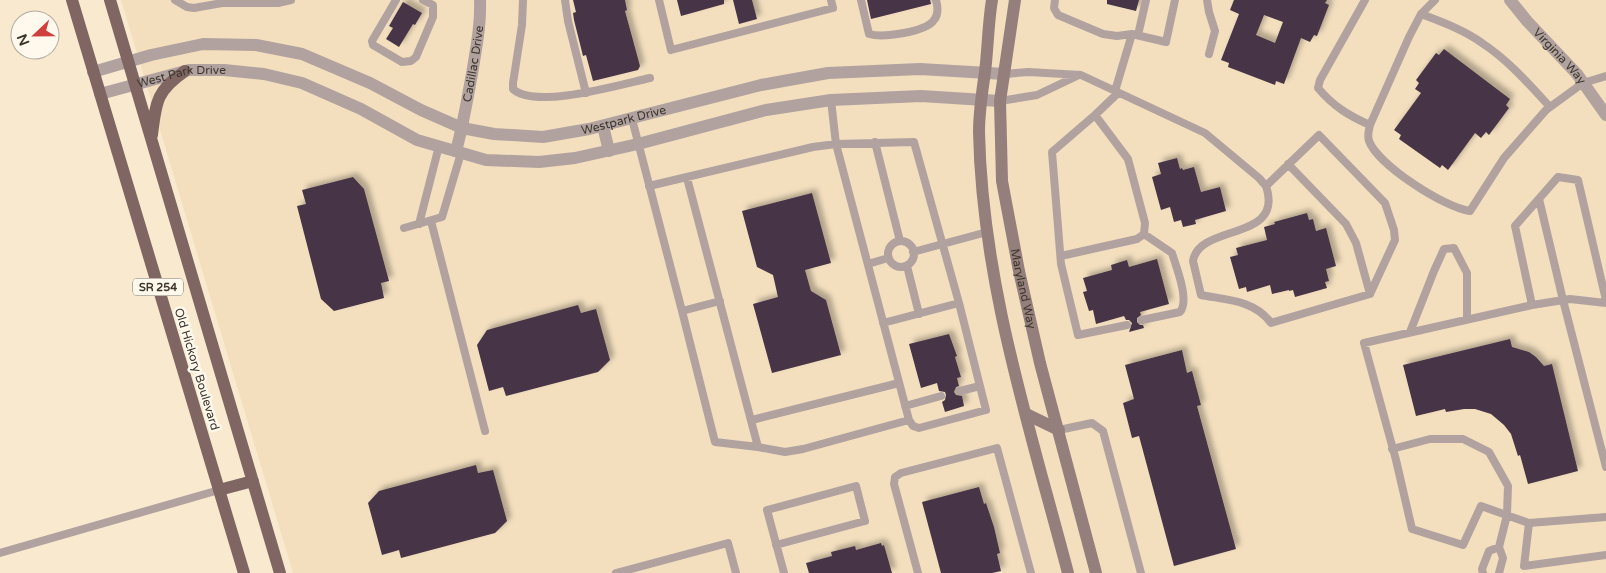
<svg xmlns="http://www.w3.org/2000/svg" width="1606" height="573" font-family="'Varela Round',sans-serif">
	<defs>
		<filter id="shadow"><feDropShadow dx="4.5" dy="-4.5" stdDeviation="2.5" flood-color="#0004"/></filter>
	</defs>
	<rect width="100%" height="100%" fill="#f9eacf"/>
	<path fill="#f3dfbe" d="M121 0H1606V573H293Z"/>
	<path fill="#473446" fill-rule="evenodd" filter="url(#shadow)" d="M573 0H625L627 10 625 11 640 66 638 70 593 81 586 55 583 56 574 20 573 13 576 12Z
		M677 0H724V4L681 16Z
		M733 0H752L757 19 739 24Z
		M867 0H930L931 4 871 19Z
		M1107 0H1139L1136 11 1107 4Z
		M1234 0H1327L1325 3 1329 5 1317 36 1314 35 1310 42 1301 38 1284 84 1276 81 1275 85 1228 67 1229 63 1221 60 1239 14 1230 10ZM1264 15 1283 22 1275 43 1256 35Z
		M403 2 422 13 415 25 413 24 399 47 386 39 393 28 389 26Z
		M1444 49 1510 99 1506 105 1509 108 1489 135 1486 132 1481 138 1475 133 1448 170 1442 165 1440 168 1399 139 1401 135 1394 130 1421 93 1415 89 1419 83 1416 80 1436 53 1439 55Z
		M1177 158 1180 169 1182 168 1183 170 1194 167 1201 192 1220 187 1226 211 1195 220 1196 224 1183 227 1181 220 1174 222 1170 207 1161 210 1152 177 1161 174 1158 163Z
		M353 177 364 189 389 281 381 283 384 298 334 311 321 299 297 206 306 204 302 190Z
		M812 193 831 263 805 270 811 291 826 300 841 355 772 373 753 304 778 297 773 275 757 267 742 211Z
		M1307 213 1309 220 1313 219 1316 231 1326 228 1336 266 1326 269 1329 281 1325 282 1327 288 1295 297 1293 290 1289 291V290L1272 294 1270 285 1247 292 1246 287 1239 289 1230 257 1238 255 1236 248 1267 240 1264 227 1275 224 1274 222Z
		M1157 259 1169 304 1140 312 1141 315 1137 318V322L1140 325H1143L1144 328 1129 332 1132 323 1129 320H1126L1124 316 1096 324 1093 310 1089 311 1083 292 1087 291 1083 278 1112 270 1111 265 1127 260 1129 267Z
		M578 305 581 313 596 309 610 360 598 372 506 396 503 387 489 391 477 345 487 330Z
		M949 334 957 356 955 357 961 377 957 378 959 386 956 387 954 392 956 395 962 396 964 406 945 412 942 402 945 400 946 395 945 392 939 391 937 383 921 388 909 344Z
		M1510 339 1512 347 1529 352 1536 357 1544 366 1552 364 1578 471 1528 484 1520 455 1518 456 1511 434 1504 425 1491 414 1475 409H1464L1446 412 1445 409 1416 416 1403 365Z
		M1182 350 1187 373 1192 371 1201 405 1197 406 1236 549 1174 566 1139 436 1132 438 1123 403 1134 399 1125 365Z
		M476 465 478 473 493 470 507 521 495 533 401 558 399 550 382 555 368 503 379 491Z
		M979 487 984 504 986 503 994 527 1000 553 997 554 1001 571 992 573H941L922 502Z
		M881 543 882 546 884 545 892 573H809L806 563 832 556 831 552 855 546 856 550Z"/>
	<g fill="none" stroke-linecap="round" stroke-linejoin="round">
		<path stroke="#b1a2a0" stroke-width="8" d="M175 0 187 7 194 8 222 3H278L291 0
			M396 0 372 41 373 45 402 62 411 61 416 57 433 17V5L423 0
			M523 0 522 25 513 83V89C535 110 622 84 650 78
			M565 0 568 21 586 93
			M659 0 671 50 833 8 831 0
			M861 0 869 34C883 38 926 32 934 20 939 14 938 7 936 0
			M1055 0 1054 8 1058 15 1103 34 1117 36 1132 34 1166 42 1175 0
			M1207 0 1209 12 1215 31 1209 54
			M1365 0 1320 80 1318 88C1333 106 1349 116 1370 125
			M1435 0 1421 14 1409 37 1370 125C1369 130 1367 135 1369 141 1378 165 1445 208 1470 211L1504 158 1546 110 1583 83 1606 76
			M1421 14C1442 22 1464 30 1482 43 1508 60 1529 84 1550 107
			M1138 35 1146 0
			M1005 74 1028 72 1081 75 1205 133 1259 178 1266 186 1319 135 1385 203 1394 230 1395 240 1370 294 1271 323C1255 300 1226 300 1201 295L1193 261C1199 223 1285 242 1266 186
			M1115 91 1132 34
			M1118 93 1095 115 1052 152 1061 264 1078 335 1127 325
			M1000 101 1037 95 1079 75
			M1095 115 1128 159 1145 223 1144 234 1172 253C1176 267 1190 300 1180 312L1142 320
			M632 119 682 311 715 442 758 447
			M875 142 900 241
			M1288 164 1346 224 1356 243 1370 294
			M687 178 758 447 785 452 803 449 909 420
			M649 186 813 147 836 144 914 142 959 303 986 410 919 428 913 426 909 420 836 144 831 100
			M1539 199 1563 300 1606 467
			M431 221 485 431
			M419 224 439 146
			M404 228 442 217 461 153
			M888 254a13 13 0 1 1 26 0a13 13 0 1 1-26 0Z
			M913 252 987 232
			M1061 256 1137 239 1144 234
			M868 264 888 258
			M907 266 919 314
			M1606 300 1578 180 1558 177 1515 226 1532 305 1364 343 1396 460 1412 529 1463 545 1481 506 1529 523 1524 566 1606 555
			M1532 305 1570 299 1606 303
			M682 311 720 301
			M883 323 959 303
			M1410 332 1434 271 1444 249 1454 248 1467 273V319
			M960 391 980 386
			M905 406 941 396
			M752 420 899 383
			M1059 430 1092 423 1103 431 1141 573
			M1392 449 1430 439H1463L1489 452 1508 486 1507 515 1499 547
			M1529 523 1606 517
			M776 545 865 521 856 486 767 510 784 573
			M0 553 219 490
			M616 573 728 543 736 573
			M918 573 894 484 895 477 901 473 997 448 1031 573
			M1483 573 1482 569 1489 551 1499 547 1503 558 1499 573"/>
		<g stroke="#b1a2a0" stroke-width="12">
			<path id="s1" d="M1510 0 1527 21 1577 74 1606 115"/>
			<path id="s2" d="M93 72 151 55 203 44 256 45 302 54 370 83 421 110 462 128 494 134 543 137 589 129 761 85 828 73 920 69 1005 74"/>
			<path id="s3" d="M100 94 189 70H224L264 74 302 83 361 109 417 140 486 160 539 162 575 158 638 144 766 110 831 100 921 96 1000 101"/>
			<path d="M603 126 609 151"/>
			<path id="s4" d="M456 151C463 126 467 100 472 74 476 49 481 25 480 0"/>
		</g>
		<g stroke="#957f7c" stroke-width="12">
			<path d="M992 0C988 24 988 48 985 72 982 92 979 112 979 132 982 283 1030 428 1068 573"/>
			<path id="s5" d="M1015 0 1000 101 1002 181 1019 271 1040 363 1096 573"/>
			<path d="M1026 414 1059 430"/>
		</g>
		<path stroke="#806663" stroke-width="12" d="M72 0 244 573
			M110 0 280 573
			M152 135C156 102 156 91 185 71
			M219 490 253 481"/>
	</g>
	<g text-anchor="middle" stroke-width="5" stroke-linejoin="round" paint-order="stroke">
		<rect fill="#fef8ed" stroke="#767066" stroke-width="1" x="133" y="278.5" width="50" height="17" rx="4"/>
		<g font-size="11" font-weight="bold" fill="#3c362c">
			<text x="158" y="291">SR 254</text>
		</g>
		<g font-size="12" fill="#3c362c" stroke="#fef8ed">
			<text dy="4" stroke="none"><textPath href="#s1" startOffset="75">Virginia Way</textPath></text>
			<text dy="4" stroke="none"><textPath href="#s4" startOffset="89">Cadillac Drive</textPath></text>
			<text dy="4" stroke="none"><textPath href="#s3" startOffset="84">West Park Drive</textPath></text>
			<text dy="4" stroke="none"><textPath href="#s2" startOffset="554">Westpark Drive</textPath></text>
			<text dy="4" stroke="none"><textPath href="#s5" startOffset="292">Maryland Way</textPath></text>
			<text transform="translate(197 369) rotate(73)" y="4">Old Hickory Boulevard</text>
		</g>
	</g>
	<g transform="translate(35 35) rotate(248)"><circle r="24" fill="#fef8ed" stroke="#b0aaa0"/>
	<path d="M0-4L9 19L0 12L-9 19Z" fill="#ce3f3d"/>
	<text y="-8" font-size="14" font-weight="bold" text-anchor="middle" fill="#3c362c">N</text>
	</g>
</svg>
